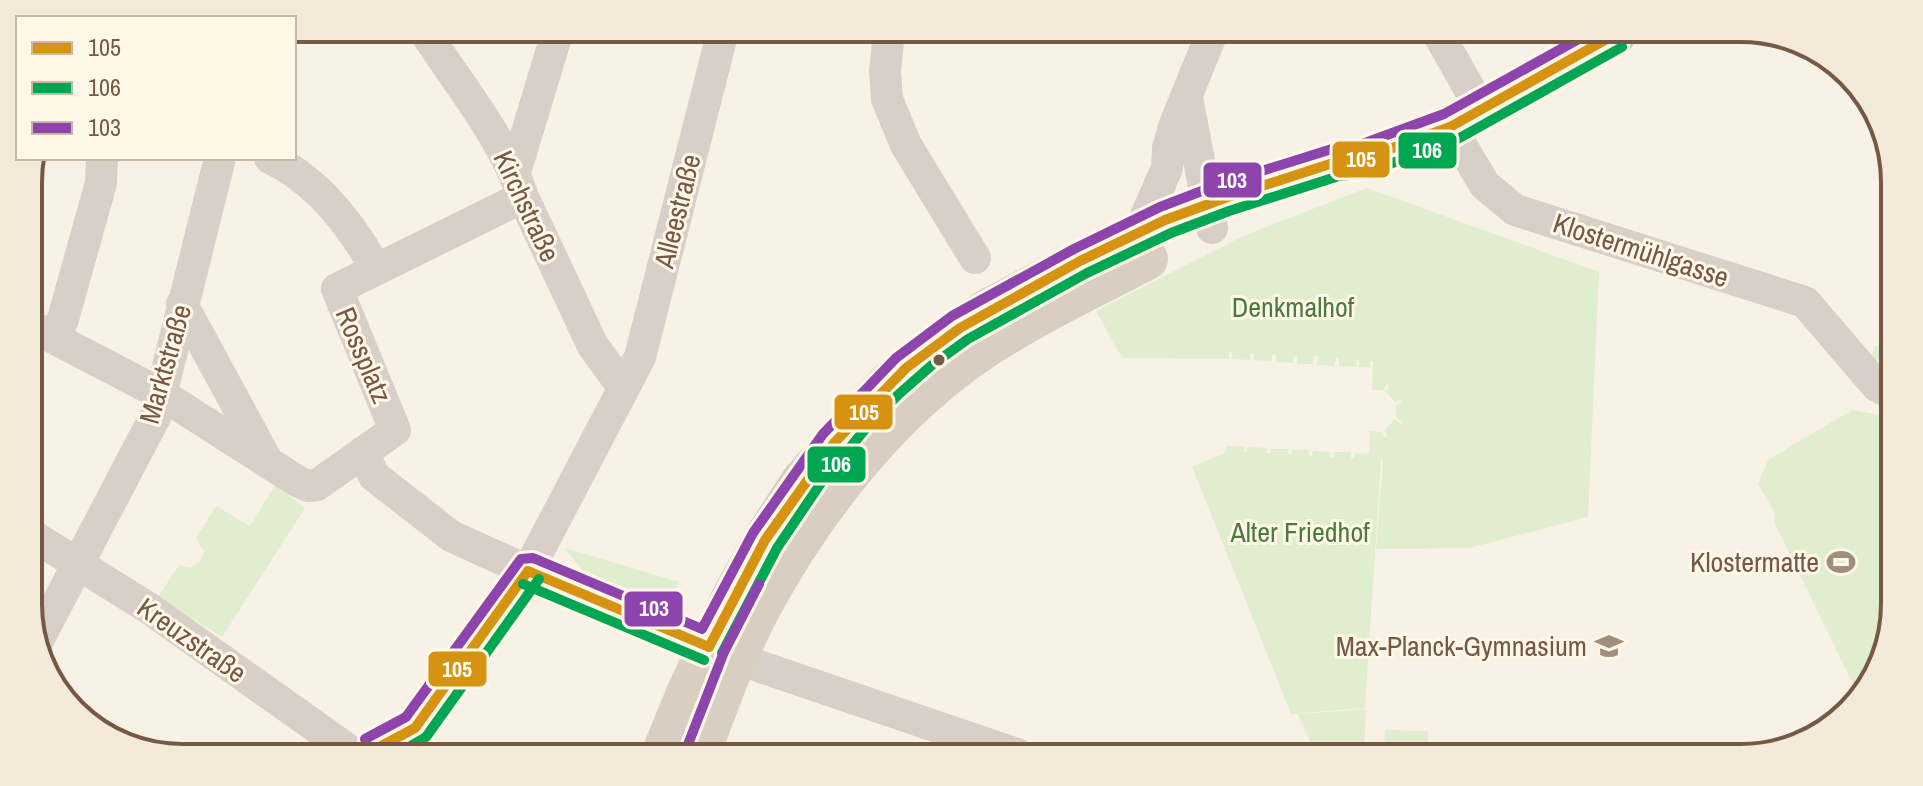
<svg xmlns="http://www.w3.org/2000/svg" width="1923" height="786" font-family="'Archivo Narrow',sans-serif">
	<rect width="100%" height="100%" fill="#f7f1e6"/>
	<path fill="#e0eecf" d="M1367 188 1599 272 1588 517 1469 548 1376 549 1383 460 1378 458 1381 460 1365 708 1291 714 1192 467 1226 452 1227 446 1244 447V452H1247L1248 447 1267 448V453H1271V449H1288V454L1291 455 1292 450H1309V455L1312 456 1313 451 1330 452V457H1333L1334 452H1351V458H1354L1355 453 1369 454 1370 431 1381 432 1385 438 1388 436 1385 430 1394 420 1401 424 1402 421 1396 417V405L1402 402 1401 399 1395 402 1386 392 1389 386 1387 384 1383 390H1372L1373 361H1370V368L1359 367V359L1356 360V367L1339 366V358H1336L1334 366 1317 365 1318 357 1314 356 1313 364H1297V356H1294L1293 363 1276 362V354L1272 355V361L1254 360V354L1250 353V360L1232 359V352H1229V359L1122 358 1096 311 1243 236Z
		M1875 346 1891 347V364L1871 359Z
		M1852 410 1890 417 1887 654 1858 694 1775 524 1774 511 1758 484 1768 460Z
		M275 485 305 508 222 637 158 597 179 565 190 568 200 562 204 552 196 538 216 506 250 526Z
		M565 548 679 582 667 611 587 576Z
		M1366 709 1364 756H1316L1298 714Z
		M1385 730 1428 731V756H1383Z"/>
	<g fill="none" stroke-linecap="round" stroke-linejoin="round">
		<path stroke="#c7e3e7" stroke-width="8" d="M1882 353 1891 355"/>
		<path stroke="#d8cfc8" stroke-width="32" d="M423 29C458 84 502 135 523 197L593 346 623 387
			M889 32 885 71 887 99 906 145 975 258
			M1439 35 1482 111
			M1187 98 1212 228
			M1450 127 1485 185 1515 210 1805 302 1877 386 1890 393
			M270 158C317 180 351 224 376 269
			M515 172 558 30
			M1139 232 1167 168 1168 148 1175 124 1212 33
			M182 304 266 459
			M29 325 161 394 297 481 308 486 317 485 395 430 337 289 523 197
			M54 337 63 319 101 183 102 158
			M363 452 374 476 451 536 528 571 761 667 1017 754
			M30 534 150 609 350 751
			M36 644 156 415 220 158
			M372 751 415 728 528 571 640 357 723 31"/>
		<path stroke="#d8cfc2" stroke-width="42" d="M663 752 688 691 734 594 768 533 802 481 889 383 941 341 989 309 1082 260 1139 232 1207 203 1336 162 1357 161 1450 127 1615 35
			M700 752C718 703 736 653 761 606 815 507 891 409 987 346 1038 313 1094 287 1147 259"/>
		<defs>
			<path id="bus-1" d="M528 571 709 647
				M709 647 765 540 834 443 906 368 960 328 1080 261 1165 220 1225 198 1336 162 1357 161 1450 127 1614 35
				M372 751 415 728 528 571"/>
			<path id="bus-2" d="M523 584 704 660
				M722 653 777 548 821 483 871 422 899 394 932 365 968 339 1087 273 1171 233 1229 211 1339 176 1362 174 1456 140 1622 47
				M402 751 426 737 539 579"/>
			<path id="bus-3" d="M365 739 406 717 521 559 533 558 702 629 753 533 823 434 896 358 952 316 1074 249 1160 207 1220 184 1332 149 1354 147 1444 114 1586 35
				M687 747 724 652 759 584"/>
		</defs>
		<use href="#bus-1" stroke="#fff7e7" stroke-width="16"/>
		<use href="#bus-2" stroke="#fff7e7" stroke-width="16"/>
		<use href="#bus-3" stroke="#fff7e7" stroke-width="16"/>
		<use href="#bus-1" stroke="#d69311" stroke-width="10"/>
		<use href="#bus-2" stroke="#00a651" stroke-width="10"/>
		<use href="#bus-3" stroke="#8e44ad" stroke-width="10"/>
	</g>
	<defs>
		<symbol id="stadium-bare" viewBox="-9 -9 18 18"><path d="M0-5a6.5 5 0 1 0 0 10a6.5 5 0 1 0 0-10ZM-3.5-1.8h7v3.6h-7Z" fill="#a28e7d" stroke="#fff7e7" stroke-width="2.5" paint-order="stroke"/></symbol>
		<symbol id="school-bare" viewBox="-9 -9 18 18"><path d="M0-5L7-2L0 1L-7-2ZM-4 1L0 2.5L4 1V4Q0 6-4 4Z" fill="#a28e7d" stroke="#fff7e7" stroke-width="2.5" paint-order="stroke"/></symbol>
	</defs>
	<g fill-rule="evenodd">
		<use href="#stadium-bare" x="1821" y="542" width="40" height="40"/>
		<use href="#school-bare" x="1589" y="626" width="40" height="40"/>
	</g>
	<circle fill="#755945" stroke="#fff7e7" stroke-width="3" cx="939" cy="360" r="7"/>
	<g text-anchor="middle" stroke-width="6" stroke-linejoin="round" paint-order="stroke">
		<g font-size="28" fill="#755945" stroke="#fff7e7">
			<text transform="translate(527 206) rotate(65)" y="10">Kirchstraße</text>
			<text transform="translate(677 211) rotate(-76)" y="10">Alleestraße</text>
			<text transform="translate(1641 250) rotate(18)" y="10">Klostermühlgasse</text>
			<text transform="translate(364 355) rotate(67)" y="10">Rossplatz</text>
			<text transform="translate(165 364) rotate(-74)" y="10">Marktstraße</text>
			<text transform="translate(192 640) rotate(35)" y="10">Kreuzstraße</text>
		</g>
		<g font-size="28" fill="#4c7c3d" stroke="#fff7e7">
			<text x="1293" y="317">Denkmalhof</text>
			<text x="1300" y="542">Alter Friedhof</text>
		</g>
		<g font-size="28" fill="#755945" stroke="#fff7e7" text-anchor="end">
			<text x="1819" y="572">Klostermatte</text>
			<text x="1587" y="656">Max-Planck-Gymnasium</text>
		</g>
	</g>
	<path d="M0 0H1923V786H0ZM182 42H1741A140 140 0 0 1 1881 182V604A140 140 0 0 1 1741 744H182A140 140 0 0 1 42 604V182A140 140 0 0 1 182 42Z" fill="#f4eada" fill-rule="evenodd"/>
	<path fill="none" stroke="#755945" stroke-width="4" d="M182 42H1741A140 140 0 0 1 1881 182V604A140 140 0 0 1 1741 744H182A140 140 0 0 1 42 604V182A140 140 0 0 1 182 42Z"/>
	<g stroke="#fff7e7" stroke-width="3">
		<rect x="1397" y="131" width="61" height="39" rx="8" fill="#00a651"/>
		<rect x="1331" y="140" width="60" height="39" rx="8" fill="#d69311"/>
		<rect x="1202" y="161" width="61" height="38" rx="8" fill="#8e44ad"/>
		<rect x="833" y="393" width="61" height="38" rx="8" fill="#d69311"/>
		<rect x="806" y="445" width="61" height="39" rx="8" fill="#00a651"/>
		<rect x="623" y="590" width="61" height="38" rx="8" fill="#8e44ad"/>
		<rect x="427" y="650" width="61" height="38" rx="8" fill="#d69311"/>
	</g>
	<g font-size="22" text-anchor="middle" font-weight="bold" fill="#fff">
		<text x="1427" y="158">106</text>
		<text x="1361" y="167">105</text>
		<text x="1232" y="188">103</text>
		<text x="864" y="420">105</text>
		<text x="836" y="472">106</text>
		<text x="654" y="616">103</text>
		<text x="457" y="677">105</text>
	</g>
	<rect x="16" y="16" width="280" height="144" fill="#fff7e7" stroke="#c8b8a6" stroke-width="2"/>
	<rect x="32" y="42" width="40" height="12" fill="#d69311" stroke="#c8b8a6" stroke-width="2"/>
	<text x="88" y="56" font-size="24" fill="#755945">105</text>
	<rect x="32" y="82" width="40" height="12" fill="#00a651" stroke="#c8b8a6" stroke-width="2"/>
	<text x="88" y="96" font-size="24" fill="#755945">106</text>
	<rect x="32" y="122" width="40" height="12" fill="#8e44ad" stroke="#c8b8a6" stroke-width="2"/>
	<text x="88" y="136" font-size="24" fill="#755945">103</text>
</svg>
